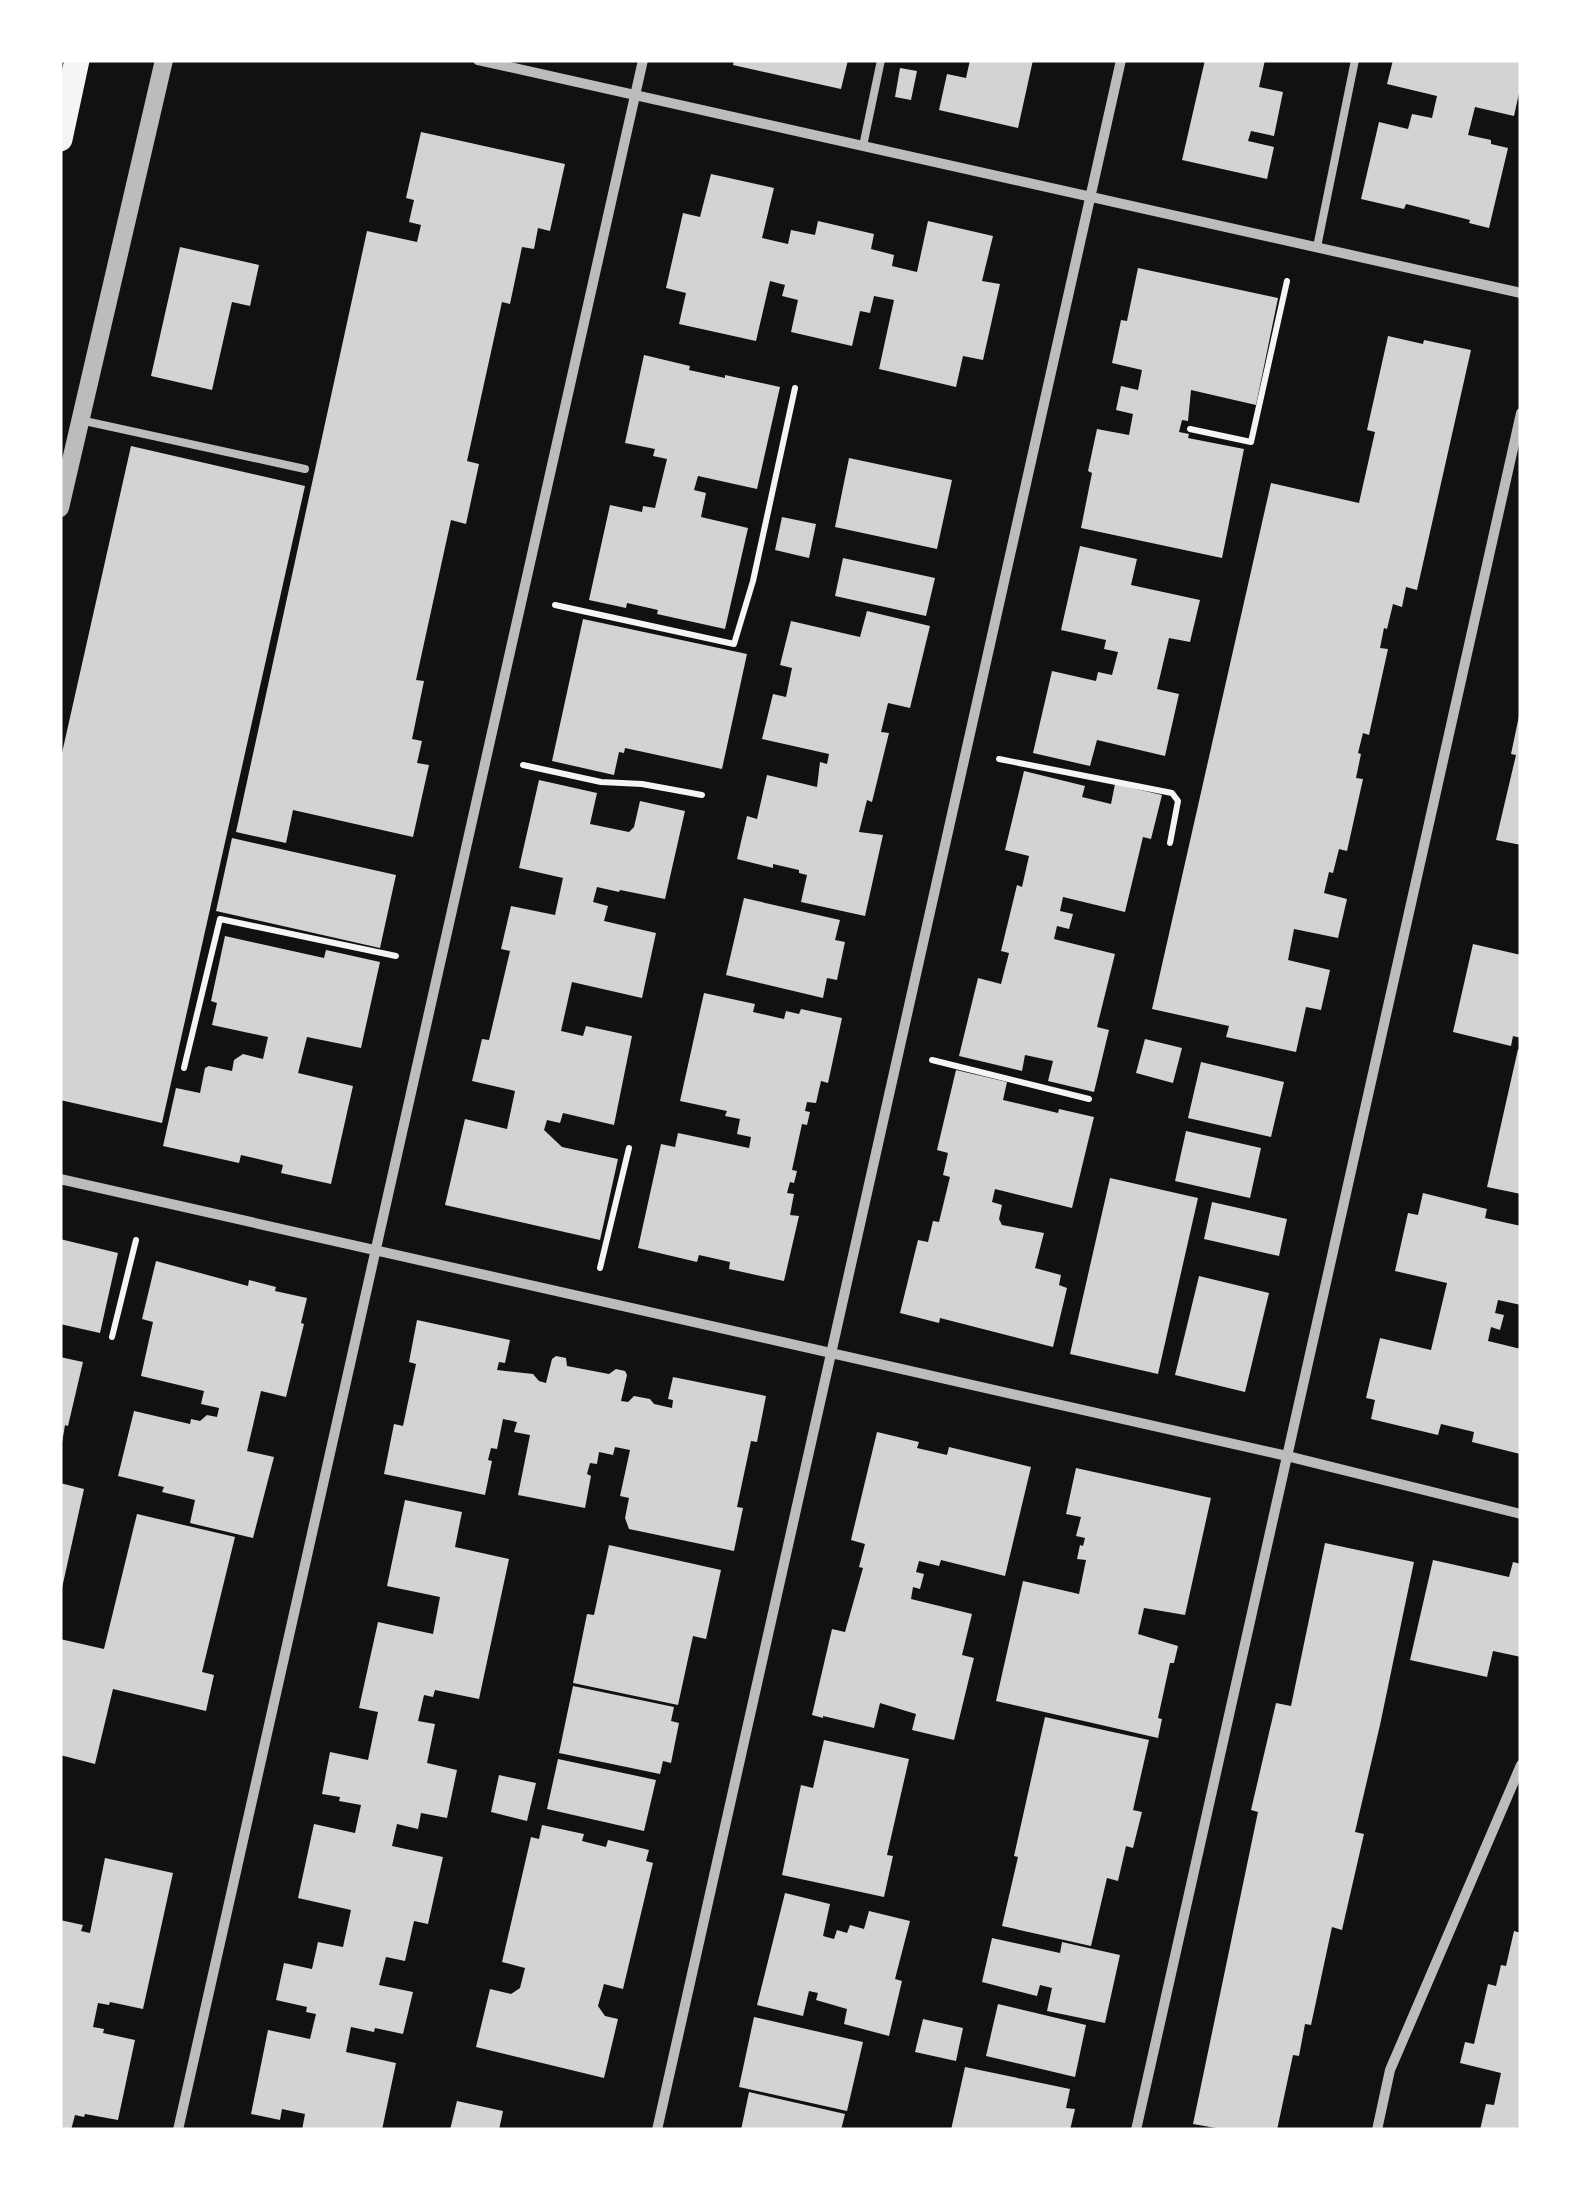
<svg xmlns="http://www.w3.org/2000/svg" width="1581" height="2190" font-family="'Fira Sans Condensed',sans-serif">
	<rect width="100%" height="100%" fill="#111"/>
	<path fill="#d3d3d3" d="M734 60H848L841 89 733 65Z
		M970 60H1033L1018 128 939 110 947 74 966 78Z
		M1205 60H1265L1259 87 1283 92 1274 136 1251 131 1248 141 1274 147 1267 179 1182 160Z
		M1393 60H1521V84L1514 116 1475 107 1468 135 1491 140V144L1508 148 1489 228 1469 223 1470 220 1406 204 1404 209 1361 199 1379 122 1408 129 1412 114 1432 118 1437 96 1387 84Z
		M900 68 917 71 911 100 895 97Z
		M421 132 565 164 550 231 538 228 534 249 522 247 510 304 502 302 467 461 479 464 466 524 451 520 416 680 424 681 412 739 422 741 417 763 429 765 413 837 293 810 286 843 236 832 367 231 417 242 421 225 409 222 414 200 406 198Z
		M711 174 774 188 762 238 788 244 791 230 815 235 818 221 874 234 871 249 894 255 892 266 917 272 928 221 993 236 982 281 1000 284 983 360 963 356 956 387 879 369 894 300 874 296 870 313 860 311 852 346 791 332 798 300 782 296 785 285 770 281 756 341 679 324 686 293 666 288 683 213 700 217Z
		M180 247 259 265 250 306 232 302 212 390 151 376Z
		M1138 268 1278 298 1256 405 1191 390 1188 421 1182 420 1179 432 1189 434 1188 438 1244 449 1222 558 1081 528 1092 473 1088 471 1097 429 1129 435 1133 414 1116 410 1121 386 1138 390 1142 370 1112 363 1121 320 1127 321Z
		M1388 336 1423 344 1424 340 1471 350 1417 590 1406 587 1402 607 1393 604 1387 629 1384 628 1380 648 1388 649 1369 735 1363 733 1358 753 1361 754 1356 778 1363 779 1347 851 1339 849 1333 873 1329 872 1324 893 1347 899 1338 938 1294 929 1288 960 1330 970 1321 1010 1306 1007 1296 1052 1226 1037 1229 1026 1152 1009 1271 483 1359 503 1375 432 1367 430Z
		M644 355 690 366 689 370 725 378V375L780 387 757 489 698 476 694 490 706 493 701 517 748 528 725 629 657 614 658 610 627 603 626 608 589 600 610 505 642 512 643 506 655 508 667 459 653 456 655 449 625 443Z
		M131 446 305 486 162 1123 60 1100V762Z
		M849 458 952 480 937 549 835 527Z
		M782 517 816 524 809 558 775 550Z
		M1080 546 1137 559 1131 585 1200 600 1190 642 1169 638 1157 689 1179 694 1165 756 1097 740 1090 766 1033 753 1052 671 1096 681 1098 672 1112 675 1118 652 1104 649 1106 640 1061 630Z
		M843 558 935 578 926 616 835 596Z
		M867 611 930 626 910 708 888 703 881 732 889 733 872 802 867 800 859 832 883 835 865 916 801 902 807 875 799 873V870L773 864V868L737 859 747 816 757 819 767 775 817 787 820 762 827 764 829 754 762 739 773 694 786 697 792 668 780 665 791 621 860 637Z
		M583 619 747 654 722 769 625 748 624 753 619 752 614 775 552 761Z
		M1519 716H1521V845L1496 840 1516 755 1511 754Z
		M1024 771 1085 786 1082 797 1111 804 1115 784 1162 795 1151 839 1143 837 1125 912 1063 897 1060 911 1073 914 1069 929 1057 926 1054 939 1115 954 1097 1027 1109 1030 1094 1092 1048 1081 1053 1061 1025 1055 1022 1071 959 1056 978 978 1001 984 1009 953 1001 951 1017 885 1022 887 1029 856 1005 850Z
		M539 780 597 793 590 824 629 832 634 827 640 801 685 811 665 899 620 890 619 892 597 887 593 902 608 906 604 921 656 933 642 998 572 982 561 1031 583 1036 586 1026 632 1036 614 1125 563 1113 560 1123 547 1120 544 1130 562 1147 618 1159 600 1240 445 1205 465 1119 507 1129 515 1091 472 1081 482 1039 489 1040 510 951 501 949 511 906 555 915 563 878 519 868Z
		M232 838 396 875 380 948 216 911Z
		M744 898 840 920 835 940 845 942 837 980 827 978 823 998 726 975Z
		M225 936 324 958 326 950 380 962 361 1048 307 1037 298 1073 353 1086 331 1184 281 1173 283 1165 241 1155 239 1163 163 1146 176 1088 200 1093 205 1068 209 1066 232 1071 234 1060 243 1054 263 1059 268 1037 212 1025 217 1003 211 1001Z
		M1473 944 1521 955V1038L1513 1036 1511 1046 1453 1032Z
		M704 993 755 1004 753 1012 784 1019 786 1011 799 1014 801 1009 842 1018 828 1083 821 1081 816 1103 807 1102 805 1111 810 1112 807 1125 802 1124 792 1170 797 1171 794 1183 790 1182 787 1193 794 1194 790 1215 799 1216 784 1281 729 1269 730 1262 699 1255 697 1262 638 1248 661 1144 675 1147 678 1133 749 1148 751 1137 737 1134 740 1119 725 1116 727 1111 680 1101Z
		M1145 1039 1182 1048 1173 1083 1136 1073Z
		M1518 1049 1521 1050V1194L1487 1187Z
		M1201 1062 1284 1082 1271 1137 1188 1118Z
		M956 1070 1007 1082 1003 1100 1058 1113 1059 1109 1094 1117 1072 1208 995 1189 992 1202 1002 1205 999 1219 1002 1225 1044 1233 1035 1268 1061 1275 1059 1285 1067 1288 1053 1347 940 1318 939 1323 900 1313 918 1240 928 1242 933 1221 939 1222 950 1177 943 1175 948 1153 937 1150Z
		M1186 1131 1261 1148 1250 1198 1175 1181Z
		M1110 1178 1198 1198 1158 1374 1070 1354Z
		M1423 1193 1487 1209 1485 1218 1521 1226V1305L1498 1300 1495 1313 1504 1315 1500 1330 1491 1327 1488 1341 1521 1349 1520 1454 1472 1442 1474 1432 1441 1424 1438 1435 1371 1419 1375 1400 1366 1398 1380 1338 1431 1350 1447 1283 1395 1271 1408 1213 1418 1215Z
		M1212 1202 1287 1219 1279 1256 1204 1239Z
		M60 1239 118 1253 100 1333 60 1324Z
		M156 1261 248 1286 249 1280 276 1287 275 1291 307 1298 301 1323 304 1324 286 1397 261 1391 247 1451 274 1457 253 1538 190 1523 195 1500 162 1492 164 1487 118 1476 134 1411 190 1424 191 1419 200 1421 207 1415 217 1417 219 1408 201 1404 204 1391 141 1376 153 1322 142 1319Z
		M1199 1276 1269 1293 1245 1392 1175 1375Z
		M417 1320 510 1340 505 1363 499 1362 497 1370 533 1374 539 1381 546 1383 552 1359 556 1356 566 1358 567 1366 609 1374 616 1369 625 1371 627 1375 621 1401 628 1402 634 1396 650 1399 654 1404 672 1408 673 1400 668 1399 673 1377 766 1396 757 1442 751 1441 737 1507 743 1508 734 1551 629 1529 625 1518 629 1498 620 1496 630 1450 615 1447 613 1455 599 1452 597 1464 590 1463 587 1474 591 1476 585 1508 518 1495 530 1435 514 1432 517 1422 503 1419 497 1449 491 1448 488 1460 492 1461 485 1495 384 1474 394 1424 403 1426 416 1364 409 1362Z
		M60 1357 83 1362 68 1426 65 1425 62 1443Z
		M877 1432 919 1442 917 1448 947 1455 949 1447 1031 1467 1005 1576 941 1560 939 1566 919 1561 916 1572 924 1574 920 1589 913 1587 911 1599 972 1614 962 1655 974 1658 954 1740 912 1730 916 1714 880 1703 874 1728 823 1716V1718L812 1715 832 1629 845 1632 863 1568 859 1567 865 1544 851 1540Z
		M1076 1468 1211 1498 1185 1615 1144 1608 1138 1634 1178 1646 1174 1663H1170L1158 1718 1162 1719 1158 1738 996 1701 1023 1581 1079 1594 1086 1560 1077 1559 1080 1545 1083 1546 1085 1538 1076 1536 1081 1517 1066 1514Z
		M60 1483 84 1489 62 1588H60Z
		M405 1500 462 1512 455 1547 509 1559 479 1699 435 1690 433 1697 424 1695 418 1721 435 1724 427 1763 457 1770 447 1818 421 1813 418 1829 397 1824 392 1846 443 1857 428 1924 414 1921 405 1961 386 1957 379 1985 413 1992 403 2034 375 2028 374 2032 351 2027 346 2052 396 2063 382 2130 367 2128 366 2130H302L305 2114 282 2109 280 2120 251 2114 268 2030 310 2039 316 2014 306 2012 307 2007 276 2000 284 1963 312 1969 318 1942 343 1947 351 1910 298 1898 314 1824 355 1833 361 1805 339 1801 340 1797 322 1794 330 1752 368 1760 378 1712 359 1708 378 1622 433 1634 440 1597 387 1586Z
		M137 1514 235 1537 202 1672 214 1675 206 1711 113 1689 95 1764 60 1755V1639L104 1649Z
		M1325 1543 1414 1562 1380 1725 1355 1832 1364 1834 1342 1930 1332 1927 1311 2025 1305 2024 1299 2056 1293 2055 1277 2130H1228L1193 2124 1258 1812 1251 1810 1276 1703 1291 1706Z
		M609 1545 721 1570 706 1639 693 1636 678 1705 573 1683 587 1614 594 1615Z
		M1433 1560 1509 1577 1513 1562 1521 1564V1657L1493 1651 1487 1677 1410 1660Z
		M573 1686 674 1707 671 1721 679 1723 671 1763 663 1761 660 1774 559 1753Z
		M1045 1717 1149 1740 1133 1810 1142 1812 1133 1848 1126 1846 1118 1881 1107 1878 1091 1946 1002 1926 1018 1857 1014 1856Z
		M824 1740 909 1759 887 1855 893 1856 884 1897 782 1875 801 1785 813 1788Z
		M558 1759 656 1780 644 1831 547 1809Z
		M499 1775 536 1783 527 1821 491 1812Z
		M542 1825 584 1834 582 1841 606 1847 608 1840 649 1850 646 1861 653 1863 623 1989 604 1984 598 2006 605 2016 618 2019 604 2078 476 2047 490 1989 511 1994 520 1988 525 1968 502 1962 531 1837 539 1839Z
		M105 1858 173 1873 143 2009 110 2002 109 2005 98 2003 93 2027 104 2029 103 2033 135 2040 118 2120 85 2114 84 2117 75 2115 71 2130H60V1920L83 1925 81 1931 90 1933Z
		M785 1893 830 1904 823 1936 834 1939 837 1930 847 1933 850 1925 864 1929 869 1911 910 1921 895 1979 902 1981 889 2036 844 2024 847 2009 816 2000 818 1993 809 1991 803 2016 757 2005Z
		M1514 1931 1521 1933V2130H1480L1486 2104 1494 2105 1501 2073 1460 2063 1465 2042 1474 2044 1488 1984 1496 1986 1501 1965 1506 1966Z
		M992 1938 1060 1953 1062 1942 1120 1955 1105 2023 1047 2011 1052 1988 1040 1985 1037 1996 982 1982Z
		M998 2004 1086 2025 1075 2077 986 2056Z
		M754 2017 863 2042 847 2111 739 2087Z
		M923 2019 963 2028 956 2061 915 2052Z
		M965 2067 1070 2089 1066 2108 1075 2109 1070 2130H951Z
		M749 2092 845 2114 841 2130H741Z
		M457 2101 503 2111 499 2130H450Z"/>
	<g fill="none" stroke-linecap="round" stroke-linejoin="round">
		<path stroke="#f5f5f5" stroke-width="6" d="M1190 429 1251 442 1287 281
			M555 605 734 644 753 581 795 388
			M999 759 1172 793 1178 801 1170 843
			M523 765 601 782 642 784 702 795
			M932 1060 1089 1099
			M184 1068 220 919 396 956
			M600 1268 629 1148
			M112 1337 136 1240"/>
		<path stroke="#bcbcbc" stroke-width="8" d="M863 146 881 60
			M1317 247 1355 60
			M80 420 305 469"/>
		<path stroke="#bcbcbc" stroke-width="10" d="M478 60 1521 293
			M60 1179 1287 1456 1521 1514
			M178 2130 643 60
			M657 2130 1121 60
			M1136 2130 1521 413
			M1377 2130 1390 2070 1521 1765"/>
		<path stroke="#bcbcbc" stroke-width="18" d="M60 508 164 60"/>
		<path stroke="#f5f5f5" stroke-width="25" d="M60 139 77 60"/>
	</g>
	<rect width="1581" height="2190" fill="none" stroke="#ffffff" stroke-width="125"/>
</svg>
